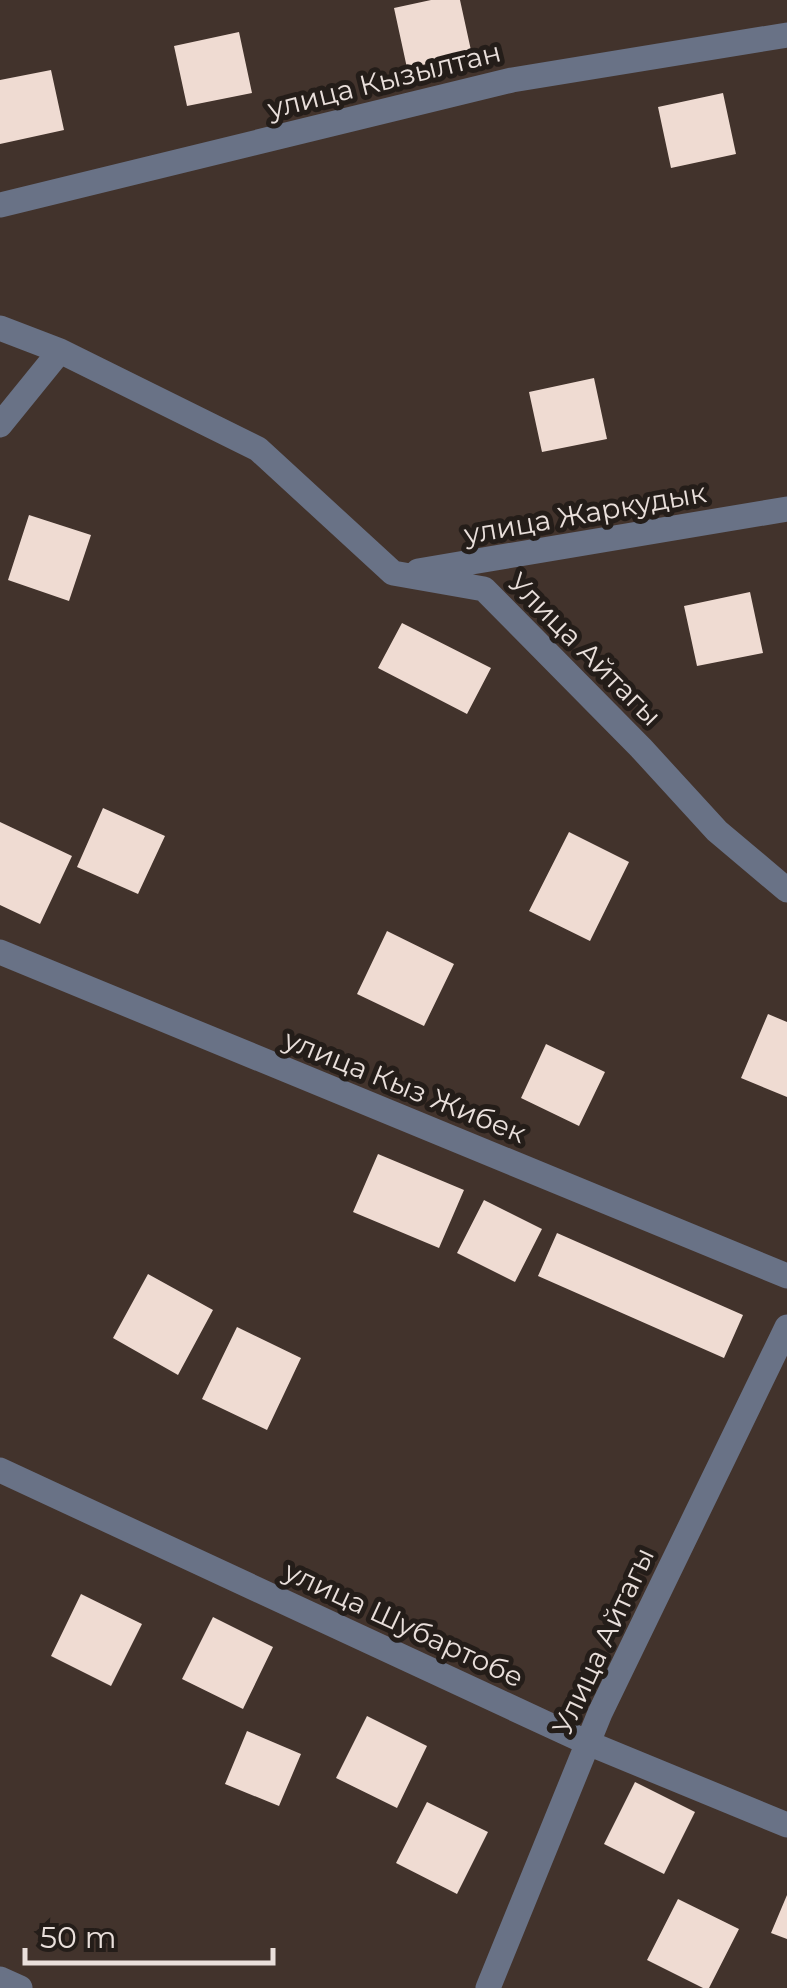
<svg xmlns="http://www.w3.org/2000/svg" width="787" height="1988" font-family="Montserrat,sans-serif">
	<rect width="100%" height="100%" fill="#42332c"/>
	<path fill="#efdbd2" d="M431 0H460L472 55 407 68 394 8Z
		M239 32 252 93 187 106 174 46Z
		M51 70 64 130 0 144V80Z
		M723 93 736 154 671 168 658 107Z
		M594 378 607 439 542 452 529 392Z
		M29 515 91 535 69 601 8 580Z
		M750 592 763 653 697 666 684 606Z
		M402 623 491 668 467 714 378 668Z
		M103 808 165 836 138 894 77 867Z
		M0 822 72 856 40 924 0 905Z
		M569 832 629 862 590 941 529 911Z
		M387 931 454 964 424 1026 357 994Z
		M768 1014 787 1022V1097L741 1078Z
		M546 1044 605 1072 579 1126 521 1098Z
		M378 1154 464 1190 439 1248 353 1212Z
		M484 1200 542 1229 515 1282 457 1253Z
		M557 1233 743 1315 724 1358 538 1276Z
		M148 1274 213 1310 178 1375 113 1338Z
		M237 1327 301 1358 267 1430 202 1399Z
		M81 1594 142 1624 111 1686 51 1656Z
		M213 1617 273 1647 243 1709 182 1679Z
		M367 1716 427 1746 397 1808 336 1778Z
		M247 1731 301 1754 279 1806 225 1784Z
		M635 1782 695 1812 664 1874 604 1844Z
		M427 1802 488 1832 457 1894 396 1863Z
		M787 1895V1939L771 1933Z
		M678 1899 739 1929 709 1988H703L647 1960Z"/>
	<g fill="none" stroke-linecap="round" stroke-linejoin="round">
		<path stroke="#697286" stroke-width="25" d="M0 205 512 80 787 35
			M0 328 60 351 258 449 393 573 484 589 641 748 717 831 787 890
			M0 425 60 351
			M418 571 787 509
			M0 952 787 1276
			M0 1470 588 1743 787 1825
			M0 1979 20 1988
			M488 1988 600 1713 787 1327"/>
	</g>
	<g text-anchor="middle" stroke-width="10" stroke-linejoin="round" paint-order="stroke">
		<g font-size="28" fill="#e9dfdb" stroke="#241d19">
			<text transform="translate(384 80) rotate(-14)" y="10">улица Кызылтан</text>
			<text transform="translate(585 513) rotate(-10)" y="10">улица Жаркудык</text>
			<text transform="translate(585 649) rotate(45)" y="10">Улица Айтагы</text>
			<text transform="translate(405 1086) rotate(22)" y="10">улица Кыз Жибек</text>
			<text transform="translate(404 1624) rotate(25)" y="10">улица Шубартобе</text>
			<text transform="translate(603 1641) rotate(-65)" y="10">Улица Айтагы</text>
		</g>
	</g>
	<path d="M25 1948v15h248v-15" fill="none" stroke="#e9dfdb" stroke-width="5"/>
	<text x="40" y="1948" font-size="30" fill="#e9dfdb" stroke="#241d19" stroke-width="8" paint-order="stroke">50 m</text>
</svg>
